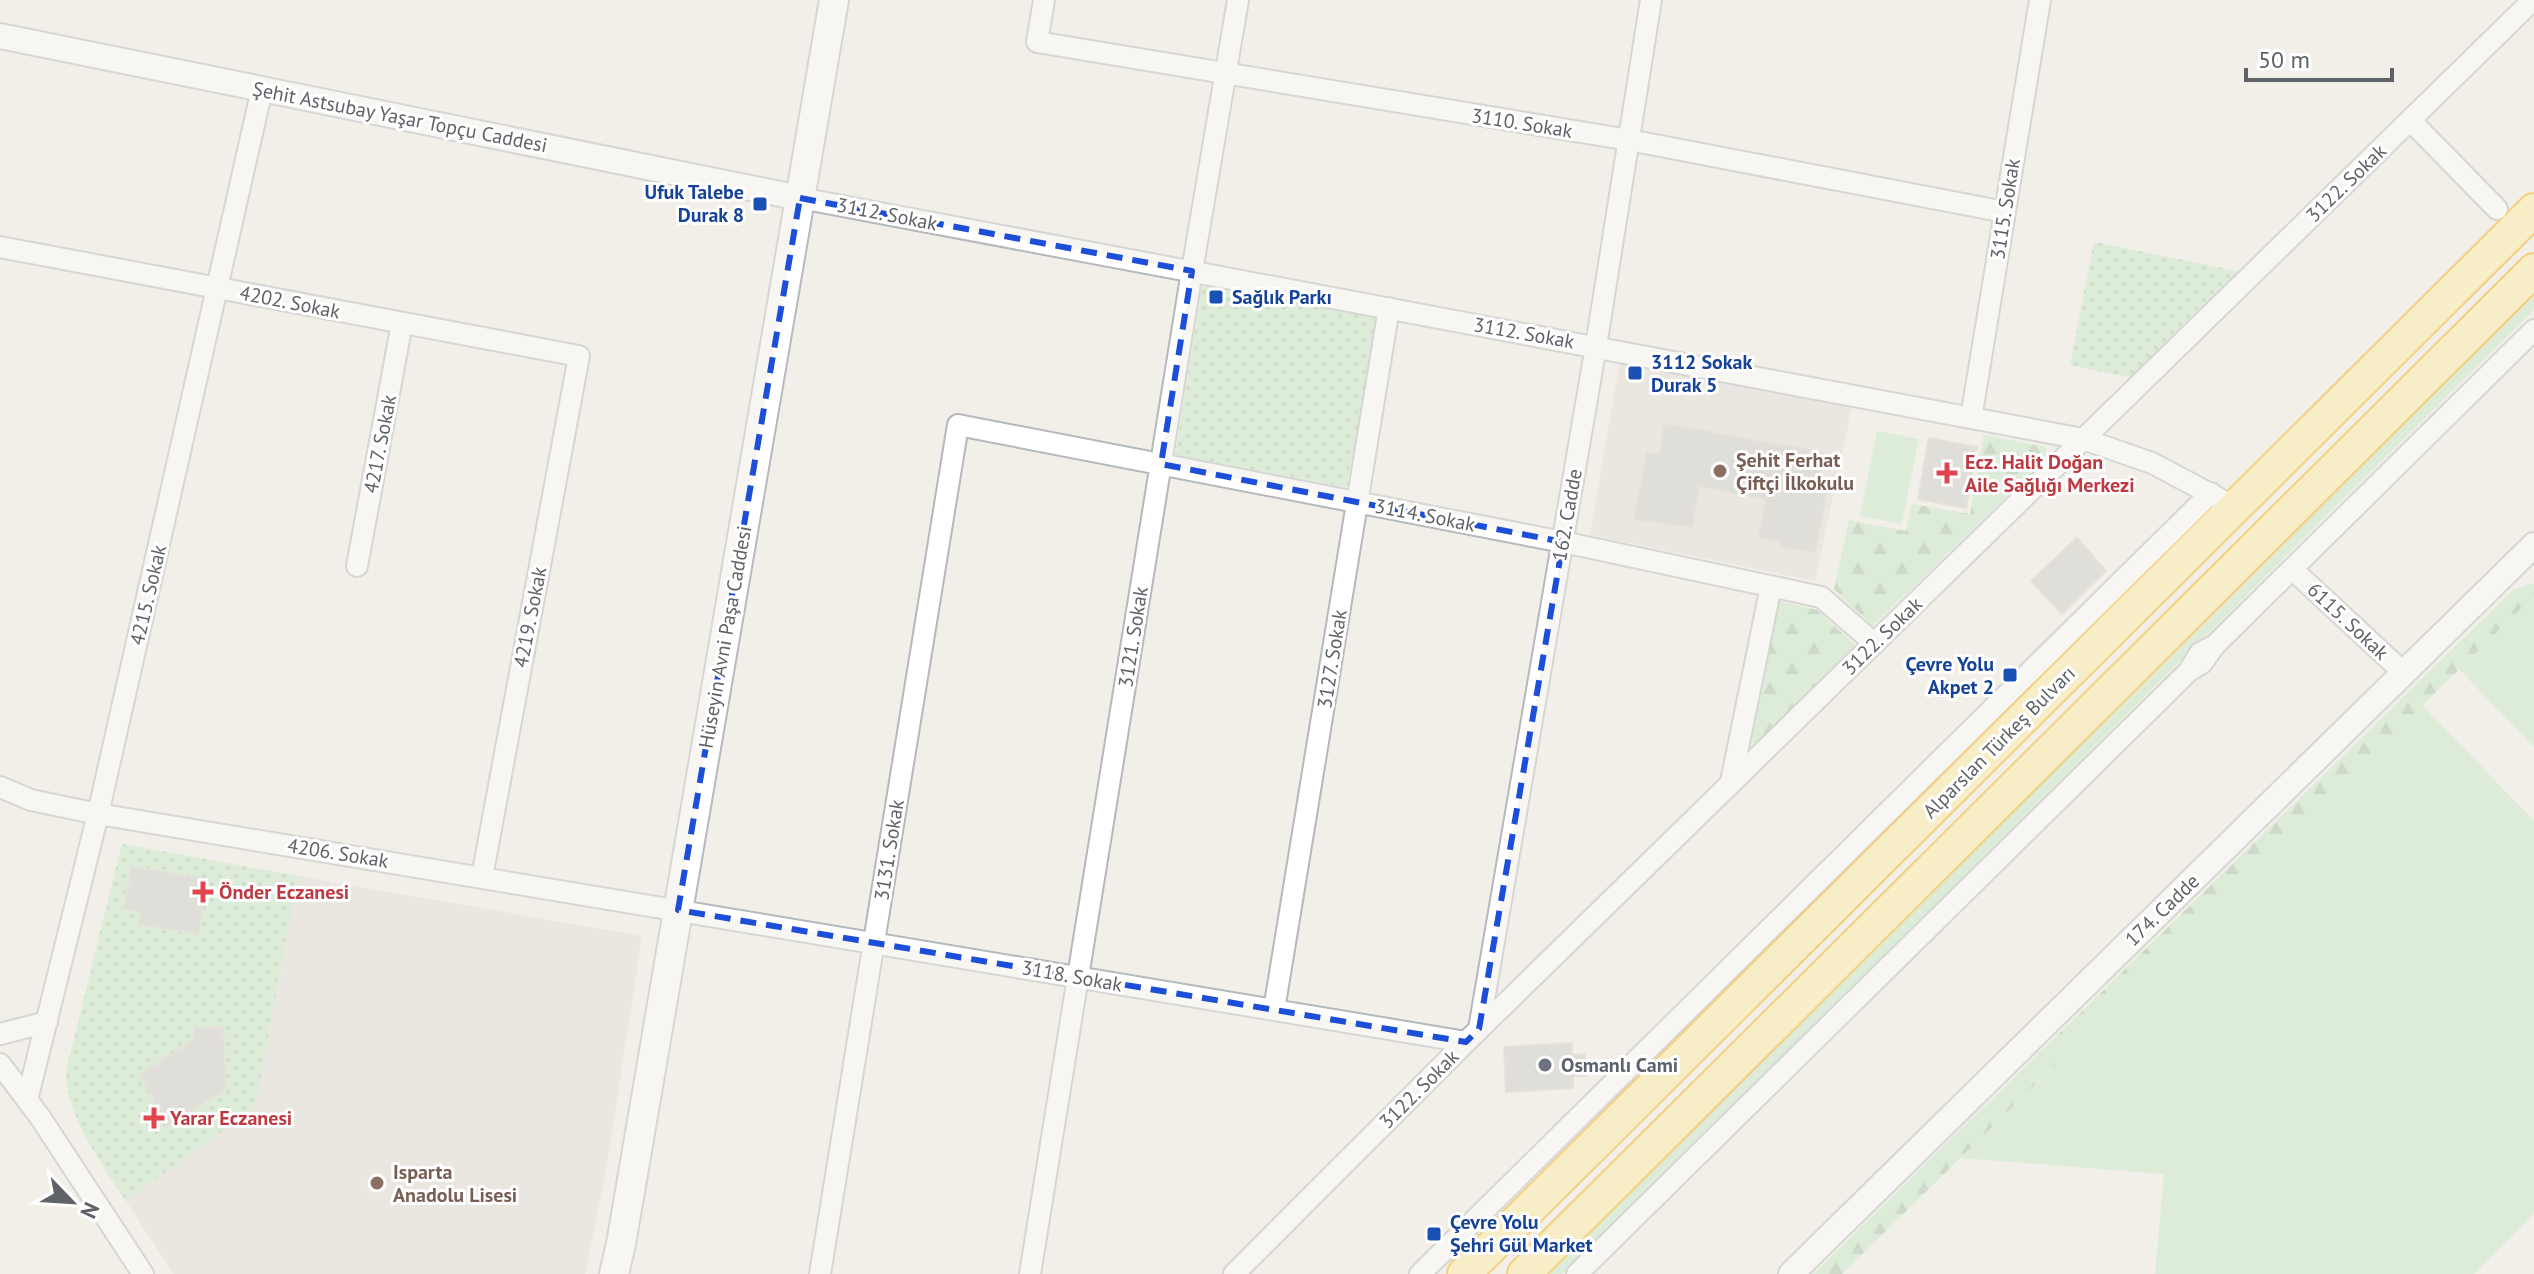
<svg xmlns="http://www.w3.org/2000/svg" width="2534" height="1274" font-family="'PT Sans',sans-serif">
	<defs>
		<pattern id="forest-firs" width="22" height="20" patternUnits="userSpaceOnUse" patternTransform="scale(2)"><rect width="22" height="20" fill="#c5e8c5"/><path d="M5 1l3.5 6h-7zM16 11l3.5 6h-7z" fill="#a3c0a4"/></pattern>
		<pattern id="park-dots" width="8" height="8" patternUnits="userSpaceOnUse" patternTransform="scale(2)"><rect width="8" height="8" fill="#c5e8c5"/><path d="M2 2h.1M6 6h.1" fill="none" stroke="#a3c0a4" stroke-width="1.8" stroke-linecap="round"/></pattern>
	</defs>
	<rect width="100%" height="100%" fill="#f1efe8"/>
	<path fill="#e1ded6" d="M1620 361 1852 407 1815 581 1590 535Z
		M298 876 642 936 607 1165 585 1274H174L126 1201 255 1107Z"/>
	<path fill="#c5e8c5" d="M2534 295V310L1562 1274H1548Z
		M1877 431 1919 439 1902 524 1860 516Z
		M2534 596V747L2459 669Z
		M2422 705 2534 821V1214L2474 1274H2155L2164 1174 1961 1158Z"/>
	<path fill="url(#forest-firs)" d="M1984 435 2045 447 2047 457 1873 626 1834 589 1849 520 1906 531 1912 504 1970 514Z
		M2534 583V596L1842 1274H1813L2513 590Z
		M1778 601 1817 610 1855 645 1756 744 1749 741Z"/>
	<path fill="url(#park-dots)" d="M2094 242 2242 272 2133 378 2070 365Z
		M1202 286 1378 318 1347 487 1175 456Z
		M122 844 298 876 255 1107 126 1201C101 1162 67 1119 66 1071Z"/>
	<path fill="#cccac5" stroke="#d6d1c6" stroke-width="2" d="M1665 424 1824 453 1818 483 1828 485 1815 552 1779 546 1780 541 1759 538 1766 499 1699 486 1692 527 1634 519 1647 453 1659 455Z
		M1929 438 1977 447 1966 508 1918 499Z
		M2077 538 2106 571 2062 614 2031 581Z
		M132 866 208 880 198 934 139 924 141 912 124 909Z
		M223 1027 225 1090 167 1126 140 1075 194 1039 195 1028Z
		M1572 1043V1055L1585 1054 1586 1076H1573V1088L1506 1092 1504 1047Z"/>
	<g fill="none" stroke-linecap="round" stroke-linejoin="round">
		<defs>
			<path id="minor" d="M1044 0 1037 42 1629 140 2005 212
				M2410 120 2497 209
				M800 198 2083 439 2152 463 2235 507
				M0 247 579 356 482 877
				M1971 418 2040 0
				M357 566 402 323
				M2292 569 2404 673
				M2215 645 2534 330
				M1731 782 1771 586
				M0 787 31 800 98 814 1466 1042
				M1274 1010 1389 308
				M1479 1029 1596 346 1651 0
				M0 1034 47 1022
				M0 1064 40 1117 143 1274
				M27 1100 98 814 262 89
				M820 1274 958 425 1563 542 1821 597 1874 643
				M1030 1274 1192 271 1238 0
				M1234 1274 1466 1042 2533 0
				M1420 1274 2211 493
				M1577 1274 2189 671 2202 663 2215 645 2200 653 2189 671"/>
			<path id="tertiary" d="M0 36 800 198
				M1791 1274 2534 545"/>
			<path id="secondary" d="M614 1274 621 1244 834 0"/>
			<path id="trunk" d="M1464 1274 2534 210
				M1524 1274 2534 270"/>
		</defs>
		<use href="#minor" stroke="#b5b8bc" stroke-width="24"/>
		<use href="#tertiary" stroke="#b5b8bc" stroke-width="28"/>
		<use href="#secondary" stroke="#b6babf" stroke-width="32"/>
		<use href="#trunk" stroke="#f9ab00" stroke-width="36"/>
		<use href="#minor" stroke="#fff" stroke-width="20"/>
		<use href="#tertiary" stroke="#fff" stroke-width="24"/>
		<use href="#secondary" stroke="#fff" stroke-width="28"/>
		<use href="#trunk" stroke="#feeaa1" stroke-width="32"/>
	</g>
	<path d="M0 0H2534V1274H0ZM800 198 1192 271 1161 464 1563 542 1479 1029 1466 1042 678 910Z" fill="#f1efe8" fill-opacity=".55" fill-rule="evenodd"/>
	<path fill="none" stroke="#1d4ed8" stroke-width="6" stroke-dasharray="16 10" stroke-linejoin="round" d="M800 198 1192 271 1161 464 1563 542 1479 1029 1466 1042 678 910Z"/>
	<g fill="#1a4fb4" stroke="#fff" stroke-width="3">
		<rect x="752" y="196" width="16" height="16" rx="4"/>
		<rect x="1208" y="289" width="16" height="16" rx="4"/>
		<rect x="1627" y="365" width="16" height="16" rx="4"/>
		<rect x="2002" y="667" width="16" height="16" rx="4"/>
		<rect x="1426" y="1226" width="16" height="16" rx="4"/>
	</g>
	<g fill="#8d6e63" stroke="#fff" stroke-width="3">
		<circle cx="1720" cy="471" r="8"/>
		<circle cx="377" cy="1183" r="8"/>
	</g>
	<g fill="#e0444e" stroke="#fff" stroke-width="3">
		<path d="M1943 461h8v8h8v8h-8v8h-8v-8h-8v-8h8z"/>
		<path d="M199 880h8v8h8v8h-8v8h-8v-8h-8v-8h8z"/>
		<path d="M150 1106h8v8h8v8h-8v8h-8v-8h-8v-8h8z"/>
	</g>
	<circle fill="#6b7280" stroke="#fff" stroke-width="3" cx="1545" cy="1065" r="8"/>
	<g text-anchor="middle" stroke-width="6" stroke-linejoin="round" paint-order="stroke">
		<g font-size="20" fill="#5f6368" stroke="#fff">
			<text transform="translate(400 117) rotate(11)" y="7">Şehit Astsubay Yaşar Topçu Caddesi</text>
			<text transform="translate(1522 123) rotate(9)" y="7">3110. Sokak</text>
			<text transform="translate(2346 183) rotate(-44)" y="7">3122. Sokak</text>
			<text transform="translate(2005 209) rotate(-81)" y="7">3115. Sokak</text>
			<text transform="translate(887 214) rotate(11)" y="7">3112. Sokak</text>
			<text transform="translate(290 302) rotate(11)" y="7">4202. Sokak</text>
			<text transform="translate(1524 333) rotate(10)" y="7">3112. Sokak</text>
			<text transform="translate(380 444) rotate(-79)" y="7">4217. Sokak</text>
			<text transform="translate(1425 515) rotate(11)" y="7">3114. Sokak</text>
			<text transform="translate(1567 515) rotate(-80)" y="7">162. Cadde</text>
			<text transform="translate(148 595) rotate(-77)" y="7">4215. Sokak</text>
			<text transform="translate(530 617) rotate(-79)" y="7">4219. Sokak</text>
			<text transform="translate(2348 621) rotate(43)" y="7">6115. Sokak</text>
			<text transform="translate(1882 636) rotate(-44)" y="7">3122. Sokak</text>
			<text transform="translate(725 637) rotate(-80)" y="7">Hüseyin Avni Paşa Caddesi</text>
			<text transform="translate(1133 637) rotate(-81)" y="7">3121. Sokak</text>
			<text transform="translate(1332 659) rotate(-81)" y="7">3127. Sokak</text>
			<text transform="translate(1999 742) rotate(-45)" y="7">Alparslan Türkeş Bulvarı</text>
			<text transform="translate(889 850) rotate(-81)" y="7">3131. Sokak</text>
			<text transform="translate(338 853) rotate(9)" y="7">4206. Sokak</text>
			<text transform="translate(2162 910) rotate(-44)" y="7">174. Cadde</text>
			<text transform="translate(1072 976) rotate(10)" y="7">3118. Sokak</text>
			<text transform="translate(1419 1089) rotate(-45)" y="7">3122. Sokak</text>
		</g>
		<g font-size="20" font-weight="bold" fill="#164399" stroke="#fff" text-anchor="start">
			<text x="744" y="199" text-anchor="end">Ufuk Talebe<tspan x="744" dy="23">Durak 8</tspan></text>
			<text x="1232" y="304">Sağlık Parkı</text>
			<text x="1651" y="369">3112 Sokak<tspan x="1651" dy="23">Durak 5</tspan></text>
			<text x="1994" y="671" text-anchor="end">Çevre Yolu<tspan x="1994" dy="23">Akpet 2</tspan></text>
			<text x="1450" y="1229">Çevre Yolu<tspan x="1450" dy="23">Şehri Gül Market</tspan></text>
		</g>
		<g font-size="20" font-weight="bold" fill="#785e54" stroke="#fff" text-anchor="start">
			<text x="1736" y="467">Şehit Ferhat<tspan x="1736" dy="23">Çiftçi İlkokulu</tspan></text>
			<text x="393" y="1179">Isparta<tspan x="393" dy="23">Anadolu Lisesi</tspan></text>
		</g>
		<g font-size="20" font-weight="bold" fill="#be3a42" stroke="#fff" text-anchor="start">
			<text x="1965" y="469">Ecz. Halit Doğan<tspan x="1965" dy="23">Aile Sağlığı Merkezi</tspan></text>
			<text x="219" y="899">Önder Eczanesi</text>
			<text x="170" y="1125">Yarar Eczanesi</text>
		</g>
		<g font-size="20" font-weight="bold" fill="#5b616d" stroke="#fff" text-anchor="start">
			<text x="1561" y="1072">Osmanlı Cami</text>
		</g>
	</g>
	<g transform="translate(72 1202) rotate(115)" stroke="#ffffff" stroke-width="6" paint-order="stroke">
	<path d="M0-6L14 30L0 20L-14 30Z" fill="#5f6368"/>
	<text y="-12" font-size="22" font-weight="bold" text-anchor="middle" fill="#5f6368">N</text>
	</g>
	<path d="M2246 68v12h146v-12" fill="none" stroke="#5f6368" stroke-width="4"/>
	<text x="2258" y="68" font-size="24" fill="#5f6368" stroke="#ffffff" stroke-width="6" paint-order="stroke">50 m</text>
</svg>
